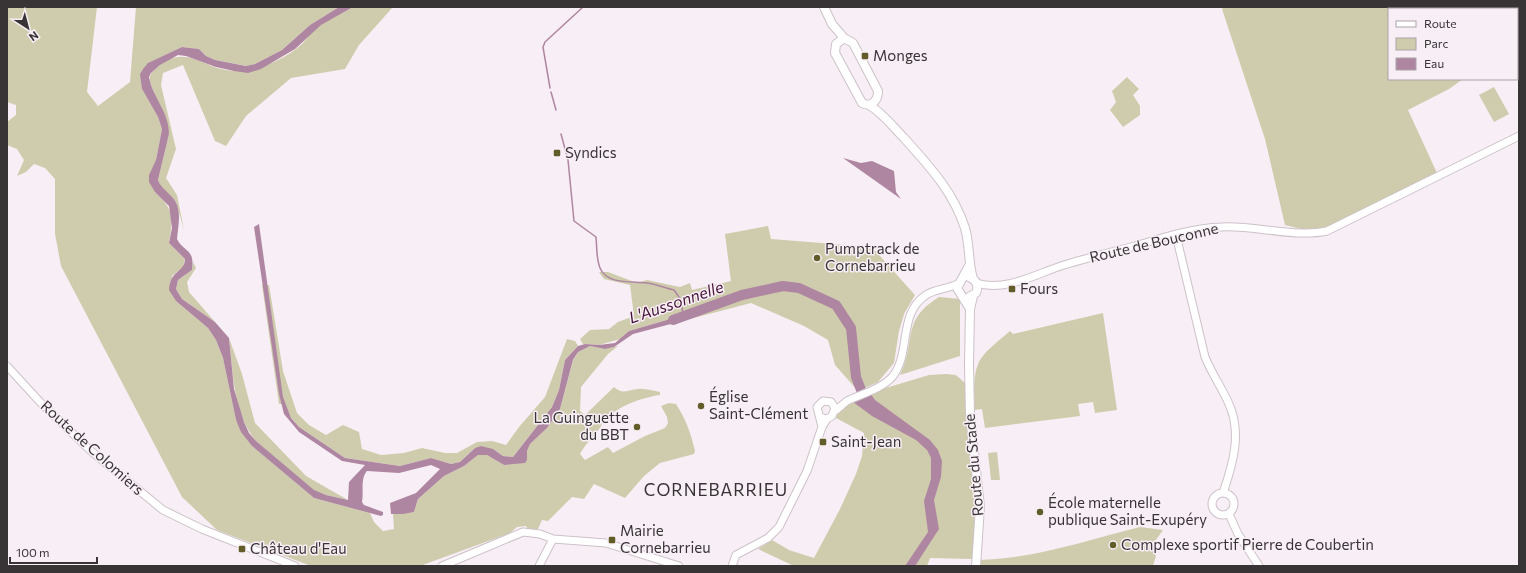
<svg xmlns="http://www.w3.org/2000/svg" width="1526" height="573" font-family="Commissioner,sans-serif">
	<rect width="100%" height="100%" fill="#f8eef5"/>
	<path fill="#cfccad" d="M7 7H97L87 92 98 106 130 82 136 7H339L310 25 282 50 255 64 247 66 215 60 206 56 199 49 182 47 151 62 142 89 158 117 162 129 156 160 155 192C174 208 173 220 169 243L185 259 183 267 172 276 176 301 208 328 216 340 223 358 236 420 252 446 314 498 370 513 374 522 383 531 394 529 393 514 414 512 418 499 444 476 464 466 478 455H487L504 465 527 460V451L530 444 547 428 560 409 573 361 578 352 590 346 605 349 618 346 608 354 581 387 580 411 585 415 614 387C624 395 627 390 638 389 645 388 653 391 660 392V395C641 398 617 406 604 421 602 423 601 427 599 429 593 438 585 444 580 454L585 460 608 447 613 453 645 436 665 428 668 423 667 417 661 406 669 403 676 404C686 419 691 434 695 451L694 454 660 463 644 476 625 498 594 484 584 499 572 497 548 521 542 520 538 529H528L526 526 517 527 510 533 420 566H311L217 530 182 497 61 266 55 234V179L45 168 34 164 26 172 17 176 24 160 17 149 7 145V122L16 115V105L7 102Z
		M353 7H393L359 45 345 69 291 78 246 116 226 146 215 141 183 65 163 73 161 85 176 149 166 178 177 195 184 230 176 202 161 187 158 180 169 134 150 81C149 74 153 71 158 67 186 42 205 71 235 71 258 71 284 60 302 44 307 39 310 33 316 28 326 20 341 14 353 7Z
		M1224 7H1519V33L1517 30V9H1389V79H1463L1449 89 1408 110 1437 173 1337 223 1316 230 1301 229 1285 225 1265 139 1222 9Z
		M1127 77 1139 89 1133 95 1140 106V115L1123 127 1110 110 1116 102 1112 91Z
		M1494 87 1509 114 1494 122 1479 95Z
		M768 226 771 239 872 247 915 295 904 314 899 331 894 363 878 382 858 391 835 365 828 340 804 326 751 303 686 320 684 315 629 331 620 339 599 345 583 344 580 339 590 330 609 329 618 322 634 316 630 285 604 279 599 272H608L637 283 647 280 680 287 690 283 692 290 731 281 725 234Z
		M193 262 196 268 187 282 189 292 215 322 182 299 176 289 178 280 192 270Z
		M262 285H269L283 371 297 413 309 425 326 435 343 425 359 432 362 449 381 455 404 453 422 448 445 453H457L477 442 492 441 506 445 519 427 545 397 567 339 575 341 578 346 565 360 559 390 552 407 513 457 503 456 493 449 475 448 460 462 451 464 431 458 400 466 345 458 299 427 291 418 285 404H279Z
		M939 297 960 299V356L900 375C917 341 900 321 939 297Z
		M1103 313 1117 410 1095 413 1093 402 1078 404 1080 416 985 428 982 409 975 410C974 394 972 370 982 357 990 347 1001 339 1010 331L1013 334Z
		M229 338 242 374 255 423 306 476 348 500 326 495 314 491 256 441C233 413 233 372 229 338Z
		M946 374 956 375 965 383 967 417 977 491 972 559 930 558 927 566H794L758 549 772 540 789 550 814 558 840 509 856 474 862 456 864 433 836 418 839 411 844 406 879 390 929 375Z
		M997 452 1000 480H991L988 453Z
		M1140 527 1163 530 1151 547 1156 556 1153 566H979V560C1034 559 1087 540 1140 527Z"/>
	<path fill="#af86a1" d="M339 7H353L321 25 295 49 261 69 248 73 234 71 216 67 186 56 178 55 160 65 151 73 149 77C153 98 169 112 169 134L158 180C161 188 167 191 172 197 183 208 178 226 177 239 184 253 195 248 192 270L178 280 176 289 182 299 215 322 229 338 234 389 244 422 249 433 256 441 314 490 326 495 348 500 349 482 365 465 342 461 299 432 284 414 279 394 254 227 259 224 283 397 291 418 299 427 345 458 400 466 431 458 451 464 460 462 475 448 481 446 493 449 503 456 513 457 552 407 559 390 565 360 578 346 585 344 599 345 615 343 629 331 684 315 686 320 633 334 614 347 605 349 590 346 578 352 573 360 560 409 547 428 530 444 527 451V460L525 463 504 465 487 455H478L464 466 444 476 418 499 414 512 403 514H391L390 503 416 493 440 469 431 465 399 473 367 471C360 479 364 491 362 502L364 505 383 512V515L381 516 314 498 252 446 241 432 236 420 223 358 216 340 208 328 176 301 169 290C170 270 185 272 185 259L169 243 172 228 169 206 155 192 149 182V175L156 160 162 129 158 117 142 89 140 74 143 69 148 63 182 47 199 49 206 56 215 60 246 66 255 64 282 50 310 25Z
		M843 158 861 163 872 161 894 171 896 192 901 199Z
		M870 393 875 400 930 440 938 450 942 461 941 477 934 500 939 529 915 566H905L928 532 924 501 931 479V458L927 450 916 440 872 416 853 402Z"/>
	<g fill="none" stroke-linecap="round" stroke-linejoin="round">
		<path stroke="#af86a1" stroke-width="1.5" d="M550 88 543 47 545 42 583 7
			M551 92 556 110
			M561 134 568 160 574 221 596 237C597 247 596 258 600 268 607 285 632 281 647 283 656 284 665 288 674 290L681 300 683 315"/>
		<path stroke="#af86a1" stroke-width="10" d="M673 320 742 295 783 286 799 288 836 305 851 328 856 377 866 403"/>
		<defs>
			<path id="tertiary" d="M1176 235 1205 357C1212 374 1222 388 1229 404 1242 433 1233 464 1223 493
				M976 283C1007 292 1035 274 1064 265 1087 258 1111 252 1135 246 1162 238 1192 228 1221 227 1255 225 1294 238 1327 231L1519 136
				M7 366 40 402 91 451 163 510 202 529 295 566
				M835 411C839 408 843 404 847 401 861 394 882 389 893 376 911 353 898 313 926 295 935 289 947 289 958 284
				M820 417 827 419 832 416 835 408 831 402 823 401 817 407 822 427
				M1212 504a11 11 0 1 1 22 0a11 11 0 1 1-22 0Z
				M1229 514 1238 534 1259 566
				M442 566 523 532 540 534 553 539 606 543 679 566
				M539 566 553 539
				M732 566 736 555 768 538 779 527 807 471 822 427 827 419"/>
			<path id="secondary" d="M824 7 832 24 844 38
				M844 38 853 43 878 91C878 101 871 108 862 103L835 53 836 44Z
				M869 105C883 113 892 126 904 138 929 166 953 191 965 228 970 245 968 262 973 279
				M969 266 957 288 970 309
				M969 277C977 280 979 286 976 293L969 297
				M973 296 970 309 969 365 970 415 980 507 976 566"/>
		</defs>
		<use href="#tertiary" stroke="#ccc2c8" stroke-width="9"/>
		<use href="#secondary" stroke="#ccc2c8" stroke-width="10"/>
		<use href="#tertiary" stroke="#fff" stroke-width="7"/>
		<use href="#secondary" stroke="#fff" stroke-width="8"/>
	</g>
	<g fill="#625c29" stroke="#f8eef5" stroke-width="1.5">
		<rect x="861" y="52" width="8" height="8" rx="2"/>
		<rect x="553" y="149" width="8" height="8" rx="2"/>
		<circle cx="817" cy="258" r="4"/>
		<rect x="1008" y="285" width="8" height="8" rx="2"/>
		<circle cx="701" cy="406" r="4"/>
		<circle cx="637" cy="427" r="4"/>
		<rect x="819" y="438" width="8" height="8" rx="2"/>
		<circle cx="1040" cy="512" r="4"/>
		<rect x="608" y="536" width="8" height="8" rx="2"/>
		<circle cx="1113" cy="545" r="4"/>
		<rect x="238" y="545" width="8" height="8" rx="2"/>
	</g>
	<g text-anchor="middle" stroke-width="3" stroke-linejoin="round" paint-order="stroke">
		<g font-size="15" fill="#383436" stroke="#f8eef5" text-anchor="start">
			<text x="873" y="61">Monges</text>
			<text x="565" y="158">Syndics</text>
			<text x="825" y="254">Pumptrack de<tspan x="825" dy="17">Cornebarrieu</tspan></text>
			<text x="1020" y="294">Fours</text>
			<text x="709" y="402">Église<tspan x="709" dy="17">Saint-Clément</tspan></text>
			<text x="629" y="423" text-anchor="end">La Guinguette<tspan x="629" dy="17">du BBT</tspan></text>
			<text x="831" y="447">Saint-Jean</text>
			<text x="1048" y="508">École maternelle<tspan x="1048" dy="17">publique Saint-Exupéry</tspan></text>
			<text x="620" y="536">Mairie<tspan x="620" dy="17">Cornebarrieu</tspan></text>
			<text x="1121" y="550">Complexe sportif Pierre de Coubertin</text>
			<text x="250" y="554">Château d'Eau</text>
		</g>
		<g font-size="15" fill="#383436" stroke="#f8eef5">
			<text transform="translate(1154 243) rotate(-13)" y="5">Route de Bouconne</text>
			<text transform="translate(92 448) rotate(42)" y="5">Route de Colomiers</text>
			<text transform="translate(974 465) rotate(-95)" y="5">Route du Stade</text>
		</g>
		<g font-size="16" font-style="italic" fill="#461339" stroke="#f8eef5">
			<text transform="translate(676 302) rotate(-19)" y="6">L'Aussonnelle</text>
		</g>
		<g font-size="17" letter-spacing="1" fill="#383436" stroke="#f8eef5">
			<text x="716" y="496">CORNEBARRIEU</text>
		</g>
	</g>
	<rect width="1526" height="573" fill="none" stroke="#383436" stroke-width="16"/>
	<rect x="1388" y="8" width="130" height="72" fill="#f8eef5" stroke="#aba4a9"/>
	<rect x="1396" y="21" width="20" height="6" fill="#ffffff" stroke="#aba4a9"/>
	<text x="1424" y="28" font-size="12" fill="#383436">Route</text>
	<rect x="1396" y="38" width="20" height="12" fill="#cfccad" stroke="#aba4a9"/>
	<text x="1424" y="48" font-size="12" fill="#383436">Parc</text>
	<rect x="1396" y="58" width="20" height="12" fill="#af86a1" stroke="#aba4a9"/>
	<text x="1424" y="68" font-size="12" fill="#383436">Eau</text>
	<g transform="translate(28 28) rotate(144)" stroke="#f8eef5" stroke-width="3" paint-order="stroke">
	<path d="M0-3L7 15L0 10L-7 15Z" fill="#383436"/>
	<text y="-6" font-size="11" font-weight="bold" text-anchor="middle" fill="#383436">N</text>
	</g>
	<path d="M10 557v6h87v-6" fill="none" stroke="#383436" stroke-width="2"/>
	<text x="16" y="557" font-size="12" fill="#383436" stroke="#f8eef5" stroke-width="3" paint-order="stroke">100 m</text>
</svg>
